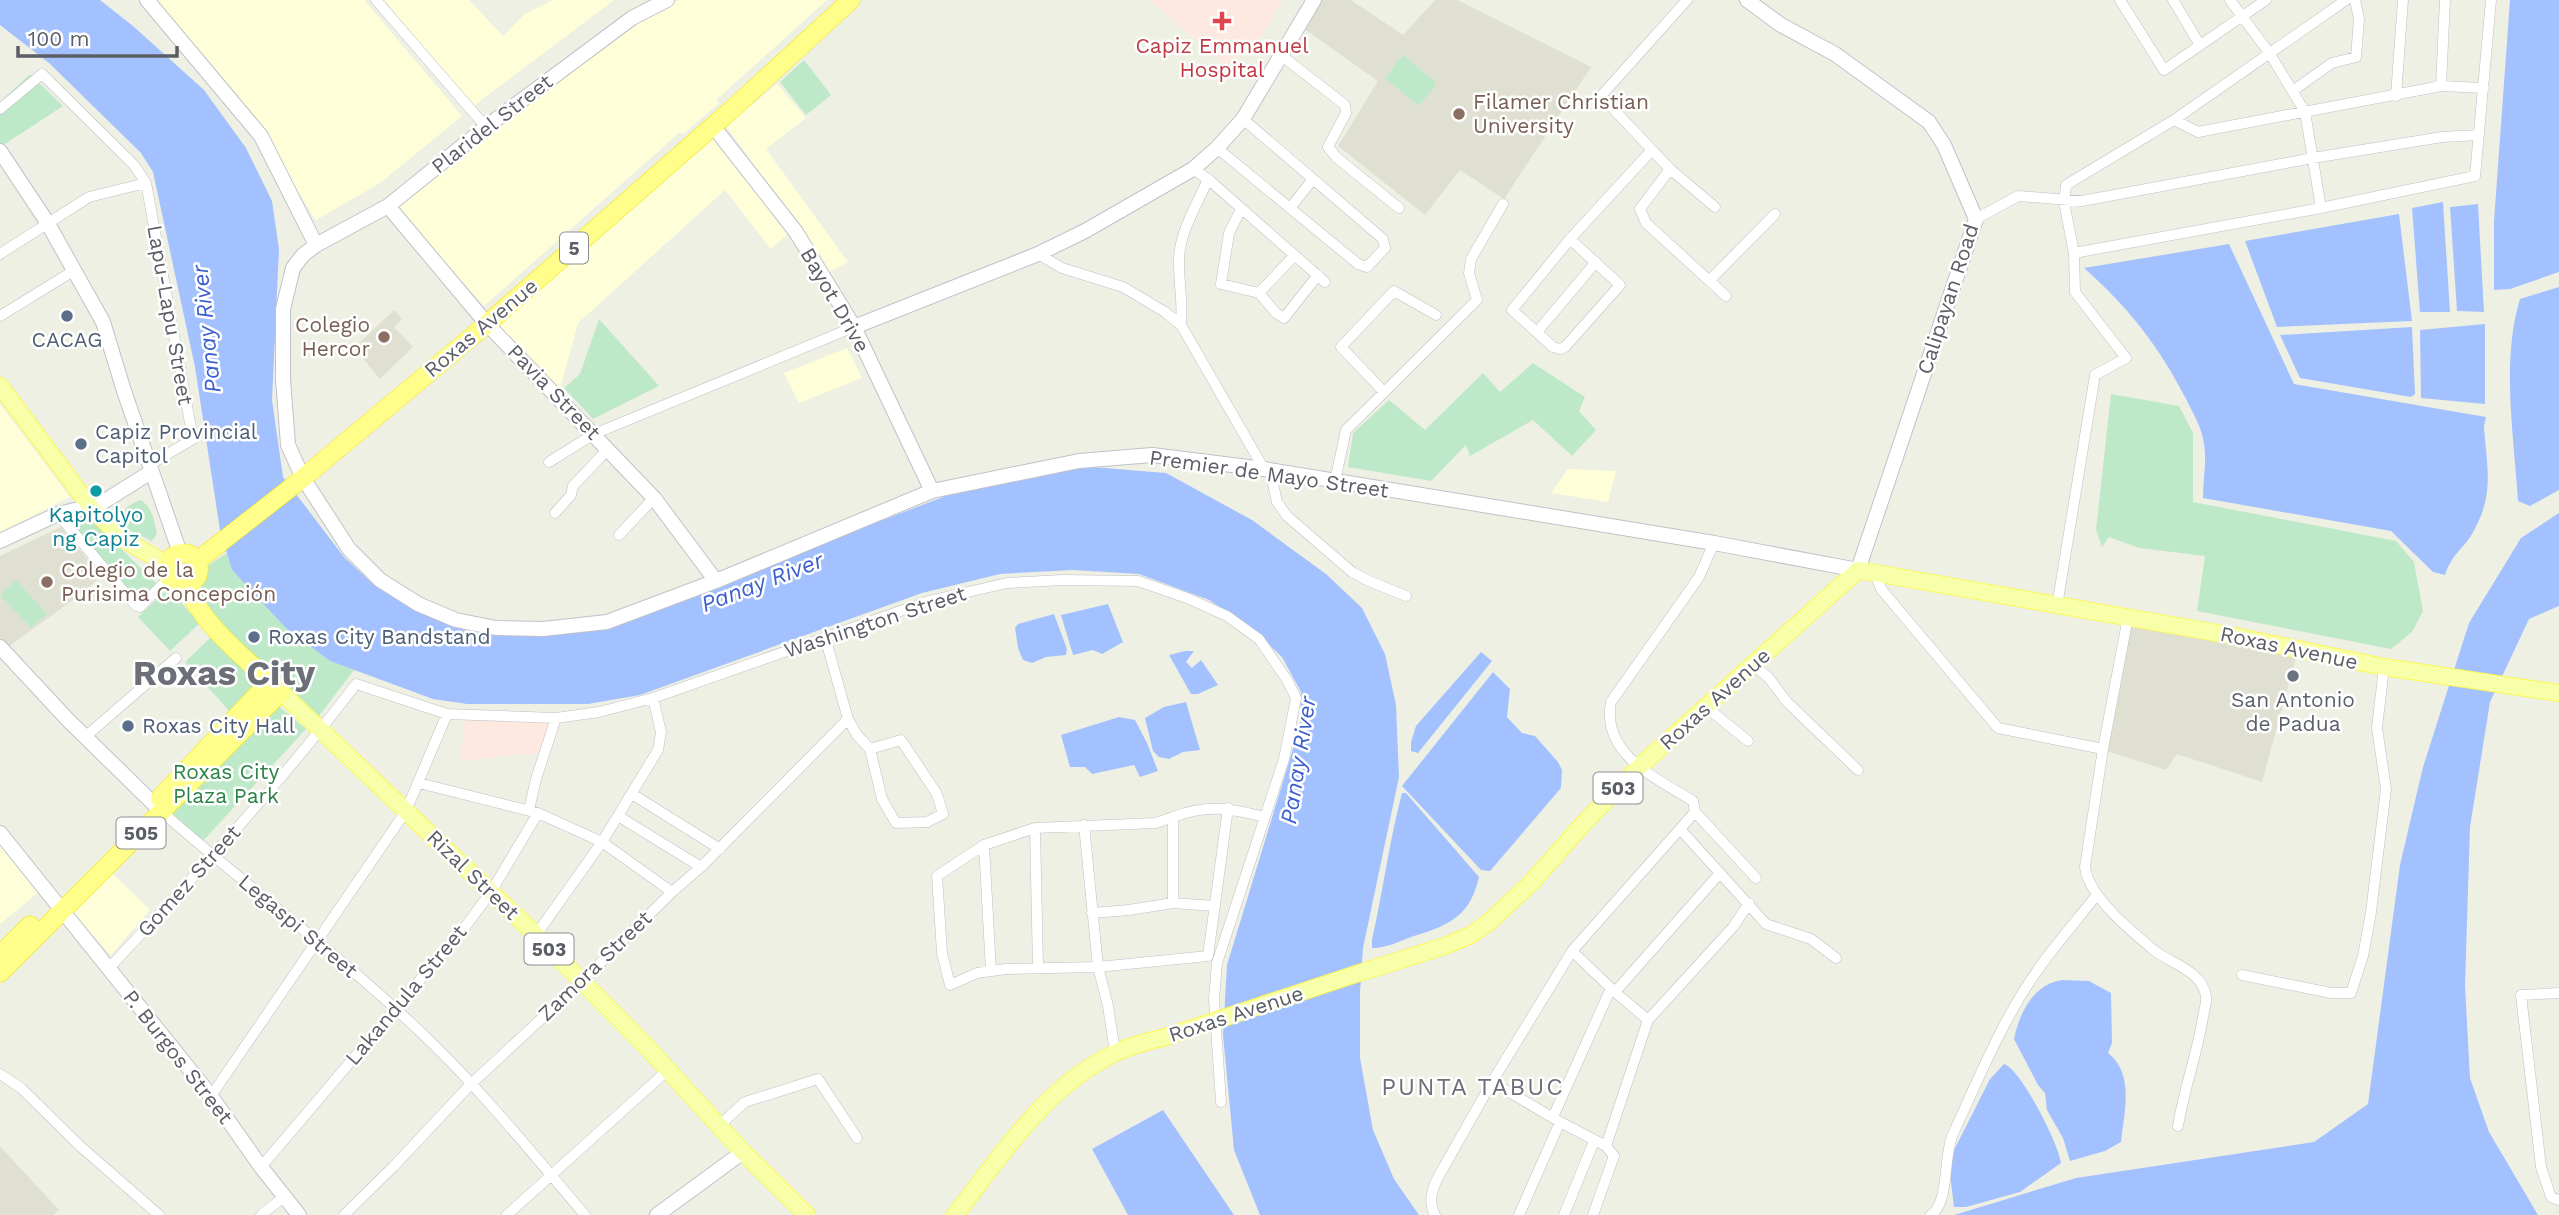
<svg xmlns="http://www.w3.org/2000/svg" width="2559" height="1215" font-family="'Work Sans',sans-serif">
	<rect width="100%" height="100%" fill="#eff0e4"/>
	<path fill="#feffd9" d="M151 0H364L462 116 380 183 316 220 260 132Z
		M384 0H469L503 36 525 14 553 0H614L473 106Z
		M680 0H827L716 100 719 103 683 134 680 132 484 306 398 208 570 72 663 6Z
		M777 84 806 118 766 149 848 262 828 273 801 229 726 126Z
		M710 135 788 234 771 249 725 190 578 323 559 392 499 325Z
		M847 348 862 378 799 403 784 373Z
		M0 404 70 497 0 532Z
		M1568 469 1616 471 1608 502 1551 493Z
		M0 843 39 892 0 924Z
		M111 872 150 910 111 955 70 910Z"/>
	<path fill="#e0e0d2" d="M1320 0H1351L1403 35 1435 0H1457L1591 67 1504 199 1460 170 1425 215 1338 146 1378 81 1303 28Z
		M394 310 402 319 394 327 413 347 380 379 354 348Z
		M61 527 101 575 88 589 8 647 0 638V556Z
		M2131 621 2297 654 2262 782 2177 754 2166 770 2107 751Z
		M0 1146 59 1210 53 1215H0Z"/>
	<path fill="#fde9df" d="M1150 0H1283L1258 41 1226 66Z
		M465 720 550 722 540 753 460 761Z"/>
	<path fill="#bee9c9" d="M1403 55 1437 83 1419 106 1385 78Z
		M804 60 831 95 806 115 780 82Z
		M30 74 63 106 2 146 0 143V102Z
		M599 319 659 386 593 419 564 388 580 374Z
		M1533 363 1585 397 1579 411 1596 430 1572 456 1533 420 1470 456 1466 445 1431 481 1348 467 1353 433 1389 400 1425 430 1483 373 1500 392Z
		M2111 394 2179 406 2193 433V502L2396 541 2414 562 2423 611 2412 632 2391 649 2197 611 2205 556 2139 548 2109 537 2102 547 2096 530Z
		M141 500C153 509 154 520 157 534L152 541 127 529 121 522C123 508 128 505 141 500Z
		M86 514 157 584 138 602 70 523Z
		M227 553 232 570 330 661 354 670 319 716 292 697 209 618 195 587 207 566Z
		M16 580 47 614 31 628 0 595Z
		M168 589 200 623 170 651 138 617Z
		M213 635 260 684 231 713 185 662Z
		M276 704 306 729 202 842 170 811Z"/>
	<path fill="#a4c1ff" d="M0 0H100L133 26 204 90 246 148 272 201 279 249 272 400 283 477 344 557 374 585 420 612 471 633 530 635 599 629 956 492 1080 466 1166 473 1252 520 1326 574 1362 608 1385 654 1396 705 1399 777 1363 948 1360 993V1058L1373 1130 1394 1179 1419 1215H1260L1234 1150 1223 1035 1227 965 1300 726 1301 692 1282 657 1251 627 1209 600 1139 574 1073 570 1000 574 922 593 640 695 588 704H467L433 699 330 661 286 628 232 570 220 530 195 367 153 172 141 153 49 63 0 25Z
		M2510 0H2559V272L2510 289 2494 290V221Z
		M2443 202 2450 312H2420L2412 208Z
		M2478 204 2484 312 2457 311 2450 207Z
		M2399 214 2412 321 2277 327 2245 241Z
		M2229 244 2294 384 2486 417 2484 426C2487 470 2495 494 2472 534 2461 552 2453 552 2445 575L2433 572 2391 531 2203 498C2203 481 2207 461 2204 444 2202 428 2193 413 2186 399 2159 346 2128 307 2084 268Z
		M2559 287V490L2530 506 2518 501C2514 437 2501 360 2520 299Z
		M2485 324V404L2421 398 2420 330Z
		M2412 327 2415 394 2411 397 2300 378 2280 335Z
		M2559 513V606L2529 619 2490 702 2470 827 2465 986 2470 1078 2489 1132 2538 1215H1954L2076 1178 2314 1142 2368 1104 2400 865 2423 767 2469 623 2521 538Z
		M1108 604 1123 642 1102 654 1093 650 1073 655 1061 615Z
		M1054 614 1067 649 1066 655 1046 657 1032 663 1023 660 1018 648 1015 628 1018 624Z
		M1185 651H1194L1186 662 1192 668 1201 660 1218 685 1198 694H1191L1169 655Z
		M1481 652 1492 661 1418 753 1411 751V742L1416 726Z
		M1493 672 1510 689 1507 717 1522 733 1535 736 1558 762 1562 770 1561 788 1490 871 1481 870 1402 786Z
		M1186 702 1200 750 1183 752 1169 759 1159 757 1153 751 1145 718 1164 707Z
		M1119 717 1135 720 1147 743 1158 771 1140 777 1134 765 1092 774 1085 767H1070L1061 735Z
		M1402 793H1406L1479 877C1470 916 1450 925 1414 936 1399 941 1388 948 1372 948V940C1383 891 1389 842 1402 793Z
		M2062 980 2089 981 2111 993 2112 1043 2108 1053C2135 1074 2124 1113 2121 1142L2105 1151 2070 1161 2063 1138 2047 1110 2045 1093 2038 1085 2014 1039C2019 1014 2033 984 2062 980Z
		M2004 1064C2021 1069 2059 1145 2061 1163L2020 1192 1966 1207H1954L1949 1166 1952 1154 1990 1079Z
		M1163 1110 1234 1215H1128L1092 1149Z"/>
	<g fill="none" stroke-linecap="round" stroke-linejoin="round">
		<defs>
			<path id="street" d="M376 0 486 127
				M1687 0 1601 96 1670 169 1640 209 1646 223 1726 296
				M2120 0 2164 70 2266 0
				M2173 0 2200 45
				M2230 0 2270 54 2305 112 2321 208
				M2346 0 2174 120 2066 185 2064 202 2074 253 2321 208 2475 176 2491 0
				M1282 56 1345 105 1346 113 1328 147 1337 158 1399 208
				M2441 86 2445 0
				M2294 90 2332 63 2356 57 2359 19 2355 0
				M2396 96 2403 0
				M0 109 42 74 134 165 146 183 193 439 149 465
				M2174 120 2198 132 2441 86 2484 88
				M1217 148 1358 264 1367 267 1385 248 1383 239 1243 119
				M1193 169 1208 179 1325 282
				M1670 169 1715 207
				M1291 207 1313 179
				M1241 209 1229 233 1221 284 1259 293 1276 313 1284 318 1318 275
				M1976 219 2018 196 2082 201 2313 158 2442 137 2479 135
				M1570 239 1620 285 1565 347 1560 349 1553 347 1512 310 1570 239 1651 151
				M0 254 89 197 146 183
				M1038 254 1062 268 1123 287 1165 312 1181 325 1264 469
				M1710 280 1775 214
				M1259 293 1294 256
				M0 316 75 270
				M1181 325C1183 304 1179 284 1179 263 1178 234 1197 205 1208 179
				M1537 332 1596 262
				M1384 392 1341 347 1394 291 1436 315
				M549 462 594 434 854 327
				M1270 470 1277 502 1287 516 1352 572 1369 581 1406 596
				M1335 481 1346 430 1477 300 1469 273 1471 259 1503 204
				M555 513 571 495 573 486 608 449
				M58 514 136 606 140 607 170 577
				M619 535 654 498
				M1875 573 1881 589 1998 728 2103 749
				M2057 606 2095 375 2126 358 2075 292 2074 253
				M2128 617 2103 749 2085 867C2088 896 2132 932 2155 951 2172 964 2202 971 2206 996 2207 1001 2204 1011 2203 1017 2197 1054 2184 1089 2178 1126
				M825 637 848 719 857 735 870 749 882 799 896 823 927 822 943 814 937 794 901 740 870 749
				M1753 665 1768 677 1787 702 1858 770
				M1706 707 1748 741
				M85 737 176 658
				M419 783 538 813 602 842 672 892
				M632 794 720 849
				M529 810 536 779 556 718
				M162 812C252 891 348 961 433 1044 487 1097 536 1158 585 1215
				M1695 812 1756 878
				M618 816 701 867
				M1173 817C1207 804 1230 808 1264 817
				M1084 825 1098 967 1108 1006 1115 1052
				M1035 828 1038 968
				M1680 829 1766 924 1811 939 1836 958
				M984 845 991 971
				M1173 903 1215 906
				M1092 913 1129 910 1173 903V817L1156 823 1035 828 984 845 937 876 942 953 950 985 977 973 1006 969 1098 967 1208 956 1228 808
				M536 935 602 842 658 750 661 732 653 698
				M1572 951 1615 992 1648 1020
				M110 967C195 876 280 784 356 684L447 714 556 718 599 712 653 698 929 601 1007 583 1062 580 1138 581 1187 598 1227 616 1259 639 1287 680 1296 698 1284 759 1217 963 1214 999 1221 1102
				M2242 975 2331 993H2351L2363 956 2371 912 2386 789 2377 728 2384 667
				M1615 992 1720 873
				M2559 993 2521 995 2541 1167 2551 1197 2559 1200
				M0 1074 21 1088 80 1146 159 1215
				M1492 1082 1560 1122 1606 1146 1614 1156 1593 1215
				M211 1096 406 811 447 714
				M1553 1117 1611 988
				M720 1125 745 1102 818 1079 857 1138
				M1606 1146 1648 1020 1733 927 1749 903
				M261 1167 465 927 491 892 538 813
				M261 1215 284 1197
				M344 1215 394 1166 470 1085 581 982 672 892 701 867 848 719
				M507 1215 668 1070
				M1435 1215C1428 1203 1432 1191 1437 1179L1492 1082 1572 951 1695 812 1693 801C1656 778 1601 754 1611 702L1699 577 1714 543
				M1519 1215 1560 1122
				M1564 1215 1594 1141
				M1931 1215C1950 1202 1943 1155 1953 1134 1979 1078 2003 1018 2039 968 2057 943 2077 920 2096 896"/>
			<path id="secondary" d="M147 0 261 136 316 245
				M667 0 632 18 486 127 388 206 316 245 303 255 293 268 283 309V379L288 445 303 478 349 549 380 580 418 604 456 620 496 628 543 629 607 622 716 581 932 491 1079 461 1152 455 1264 469 1714 543 1858 570 1976 219 1944 145 1929 122 1835 54 1781 25 1747 0
				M713 126 796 232 854 327 932 491
				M0 151 47 222 103 322 124 391 180 553
				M388 206 487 324 654 498 716 581
				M854 327 1038 254 1085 231 1193 169 1217 148 1243 119 1314 0
				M0 541 58 514 79 509H92L151 472
				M0 647 68 720 162 812
				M0 833 211 1096 261 1167 299 1215
				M657 1215 743 1152"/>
			<path id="primary" d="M0 386 92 509 123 539 168 565
				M281 692 536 935 646 1046 743 1152 807 1215
				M1362 972 1445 946 1471 935 1489 922 1531 883 1583 824 1639 767 1858 570 2234 636 2384 667 2559 693
				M955 1215C1001 1156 1044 1088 1113 1054 1130 1045 1151 1041 1169 1036"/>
			<path id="highway" d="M167 569a16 16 0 1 1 32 0a16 16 0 1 1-32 0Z
				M197 561 303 478 487 324 729 112 851 0
				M160 798 270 681
				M0 955 30 925
				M0 973 281 692C247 659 205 629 185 584"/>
		</defs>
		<use href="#street" stroke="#bebfc6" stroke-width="11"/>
		<use href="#secondary" stroke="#c0c1ca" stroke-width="16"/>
		<use href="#primary" stroke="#fdf750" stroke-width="18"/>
		<use href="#highway" stroke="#f3e400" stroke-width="19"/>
		<use href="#street" stroke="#fff" stroke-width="10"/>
		<use href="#secondary" stroke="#fff" stroke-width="14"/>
		<use href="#primary" stroke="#f8ffa9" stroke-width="16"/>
		<use href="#highway" stroke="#fffe8b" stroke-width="18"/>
		<defs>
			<path id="primary-bridge" d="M1169 1036 1362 972"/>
		</defs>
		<use href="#primary-bridge" stroke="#fdf750" stroke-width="18" stroke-linecap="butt"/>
		<use href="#primary-bridge" stroke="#f8ffa9" stroke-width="16"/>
	</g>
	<path fill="#e0444e" stroke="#fff" stroke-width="2.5" d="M1218.5 10.5h7v7h7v7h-7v7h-7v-7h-7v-7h7z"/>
	<g fill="#8d6e63" stroke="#fff" stroke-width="2.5">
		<circle cx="1459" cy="114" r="7"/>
		<circle cx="384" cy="337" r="7"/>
		<circle cx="47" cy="582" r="7"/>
	</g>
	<g fill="#5c6f8a" stroke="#fff" stroke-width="2.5">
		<circle cx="67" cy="316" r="7"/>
		<circle cx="81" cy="444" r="7"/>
		<circle cx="254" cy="637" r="7"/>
		<circle cx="128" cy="726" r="7"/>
	</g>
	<circle fill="#0f9aa8" stroke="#fff" stroke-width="2.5" cx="96" cy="491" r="7"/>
	<circle fill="#6b7280" stroke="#fff" stroke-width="2.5" cx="2293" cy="676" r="7"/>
	<g text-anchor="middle" stroke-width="5" stroke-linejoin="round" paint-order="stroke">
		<g fill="#fff" stroke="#8d8e94" stroke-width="2">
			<rect x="560" y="232.5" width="28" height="31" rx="5"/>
			<rect x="1593.5" y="772.5" width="49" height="31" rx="5"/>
			<rect x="116.5" y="817.5" width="49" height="31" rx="5"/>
			<rect x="524.5" y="933.5" width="49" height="31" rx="5"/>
		</g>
		<g font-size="19" font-weight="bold" fill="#5c5e66">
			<text x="574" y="255">5</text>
			<text x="1618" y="795">503</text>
			<text x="141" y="840">505</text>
			<text x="549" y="956">503</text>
		</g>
		<g font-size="21" fill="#be3a42" stroke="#fff">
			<text x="1222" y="53">Capiz Emmanuel<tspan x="1222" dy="24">Hospital</tspan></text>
		</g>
		<g font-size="21" fill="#785e54" stroke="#fff" text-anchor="start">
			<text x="1473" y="109">Filamer Christian<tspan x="1473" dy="24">University</tspan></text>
			<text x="370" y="332" text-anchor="end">Colegio<tspan x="370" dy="24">Hercor</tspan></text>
			<text x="61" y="577">Colegio de la<tspan x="61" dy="24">Purisima Concepción</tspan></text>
		</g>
		<g font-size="21" fill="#5c5e66" stroke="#fff">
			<text transform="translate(492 124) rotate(-38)" y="7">Plaridel Street</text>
			<text transform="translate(1948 299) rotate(-72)" y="7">Calipayan Road</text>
			<text transform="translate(835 300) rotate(60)" y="7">Bayot Drive</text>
			<text transform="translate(170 315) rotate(80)" y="7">Lapu-Lapu Street</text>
			<text transform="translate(481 328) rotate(-40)" y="7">Roxas Avenue</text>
			<text transform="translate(554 392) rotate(46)" y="7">Pavia Street</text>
			<text transform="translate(1269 474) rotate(8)" y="7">Premier de Mayo Street</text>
			<text transform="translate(875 622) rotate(-18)" y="7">Washington Street</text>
			<text transform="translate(2289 648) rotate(12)" y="7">Roxas Avenue</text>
			<text transform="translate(1715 699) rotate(-42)" y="7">Roxas Avenue</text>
			<text transform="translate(473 875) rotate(44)" y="7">Rizal Street</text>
			<text transform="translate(189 881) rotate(-48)" y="7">Gomez Street</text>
			<text transform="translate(298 926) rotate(40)" y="7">Legaspi Street</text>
			<text transform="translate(595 966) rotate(-44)" y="7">Zamora Street</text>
			<text transform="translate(406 995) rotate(-50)" y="7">Lakandula Street</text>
			<text transform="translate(1236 1014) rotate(-18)" y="7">Roxas Avenue</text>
			<text transform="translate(178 1057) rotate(52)" y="7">P. Burgos Street</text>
		</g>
		<g font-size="21" fill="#4e5e75" stroke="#fff" text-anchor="start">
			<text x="67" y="347" text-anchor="middle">CACAG</text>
			<text x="95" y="439">Capiz Provincial<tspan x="95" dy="24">Capitol</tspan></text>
			<text x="268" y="644">Roxas City Bandstand</text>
			<text x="142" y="733">Roxas City Hall</text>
		</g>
		<g font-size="21" fill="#0d838f" stroke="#fff">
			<text x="96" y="522">Kapitolyo<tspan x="96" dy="24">ng Capiz</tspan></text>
		</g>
		<g font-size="21" fill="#5b616d" stroke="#fff">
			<text x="2293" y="707">San Antonio<tspan x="2293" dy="24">de Padua</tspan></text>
		</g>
		<g font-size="21" fill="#2d8347" stroke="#fff">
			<text x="226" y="779">Roxas City<tspan x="226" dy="24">Plaza Park</tspan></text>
		</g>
		<g font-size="23" font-style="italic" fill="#3c5fcd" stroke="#fff">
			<text transform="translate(206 329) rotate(-96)" y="8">Panay River</text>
			<text transform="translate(762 582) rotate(-21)" y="8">Panay River</text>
			<text transform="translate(1298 760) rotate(-81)" y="8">Panay River</text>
		</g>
		<g font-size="24" letter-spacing="2" fill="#6d6f78" stroke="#fff">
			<text x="1473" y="1095">PUNTA TABUC</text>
		</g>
		<g font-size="35" font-weight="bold" fill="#6d6f78" stroke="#fff">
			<text x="224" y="685">Roxas City</text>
		</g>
	</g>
	<path d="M18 46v10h159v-10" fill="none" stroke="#5c5e66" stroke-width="3.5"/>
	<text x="28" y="46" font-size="21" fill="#5c5e66" stroke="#ffffff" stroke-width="5" paint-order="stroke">100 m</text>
</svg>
